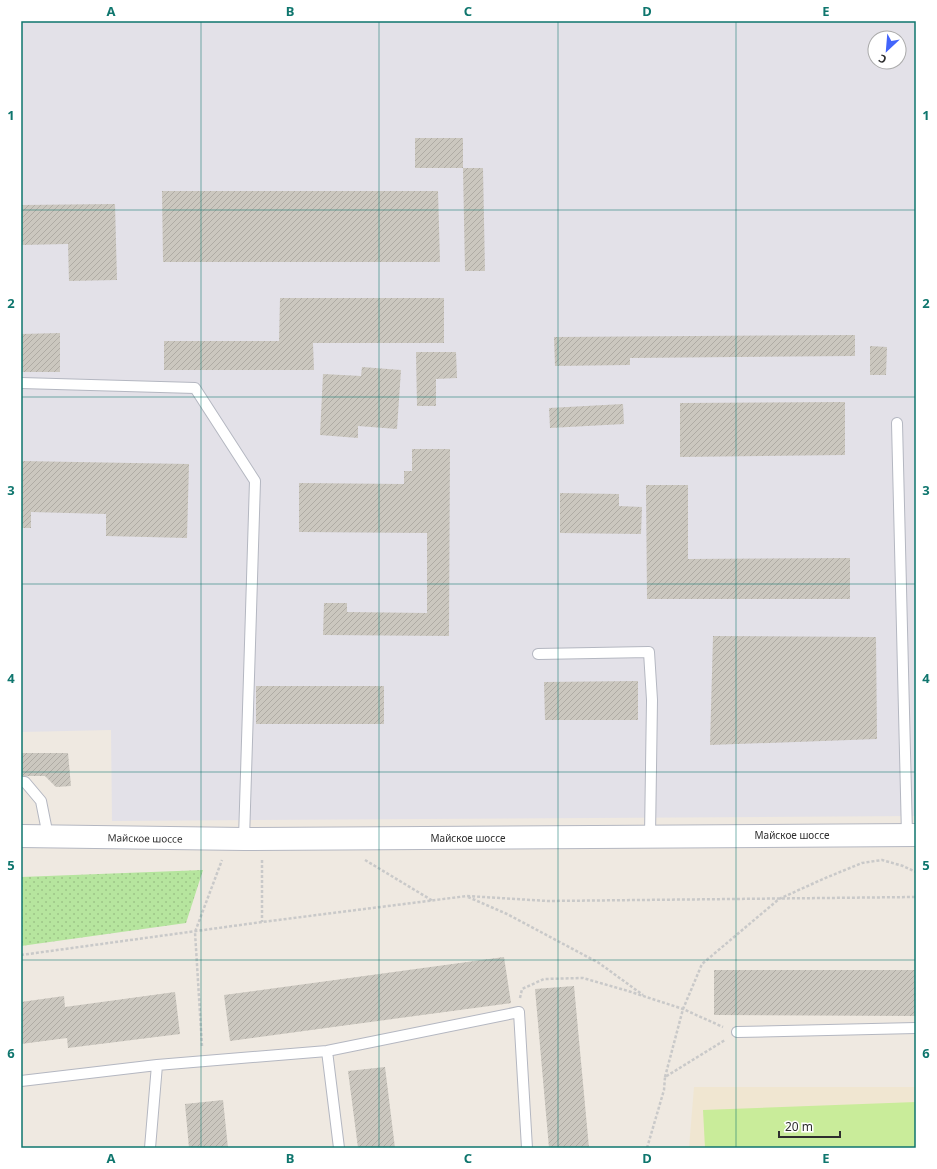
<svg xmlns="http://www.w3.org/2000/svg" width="937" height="1169" font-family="'Noto Sans',sans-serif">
	<defs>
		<pattern id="grass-dots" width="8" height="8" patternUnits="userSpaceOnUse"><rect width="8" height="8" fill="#b6e59e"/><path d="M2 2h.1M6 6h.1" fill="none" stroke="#9dc588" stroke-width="1.8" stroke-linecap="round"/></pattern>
		<pattern id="building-hatch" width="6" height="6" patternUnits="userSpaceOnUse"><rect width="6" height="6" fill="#cbc7bf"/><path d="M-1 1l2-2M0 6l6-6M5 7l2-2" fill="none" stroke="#afaba4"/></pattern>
	</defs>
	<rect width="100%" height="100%" fill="#efe9e1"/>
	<path fill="#e3e1e8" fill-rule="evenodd" d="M21 21H916V816L112 821 111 730 21 732ZM875 38H899V62H875Z"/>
	<path fill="#f0e6d1" d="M694 1087H916V1148H689Z"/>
	<path fill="url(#grass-dots)" d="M203 870 186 923 21 946V877Z"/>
	<path fill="#c9ec9a" d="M916 1102V1148H705L703 1110Z"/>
	<path fill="url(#building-hatch)" d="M415 138H463V168H483L485 271H465L463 168H415Z
		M162 191H438L440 262H163Z
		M115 204 117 280 69 281 68 244 21 245V205Z
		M280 298H444V343H313L314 370H164V341H279Z
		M60 333V372H21V334Z
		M855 335V356L630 358V365L555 366 554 337Z
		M870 346 887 347 886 375H870Z
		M416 352H456L457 378 436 379V406H417Z
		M362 367 401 370 397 429 358 426V438L320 435 323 374 361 376Z
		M845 402V455L680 457V403Z
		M623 404 624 424 550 428 549 408Z
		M412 449H450L449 636 323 635 324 603H347V612L427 613V533L299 532V483L404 484V471H412Z
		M21 461 189 464 187 538 106 536V514L31 512V528H21Z
		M646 485H688V559L850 558V599H647Z
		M560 493 619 494V506L642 507 641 534 560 533Z
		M713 636 876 637 877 739 710 745Z
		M638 681V720H545L544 682Z
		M256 686H384V724H256Z
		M21 753H68L71 786 56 787 45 776H21Z
		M504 957 511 1003 230 1041 224 995Z
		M714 970H916V1016L714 1015Z
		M574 986 589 1148H549L535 989Z
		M175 992 180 1034 68 1048 67 1038 21 1044V1002L64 996 65 1007Z
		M385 1067 395 1148H358L348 1071Z
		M223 1100 228 1148H189L185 1104Z"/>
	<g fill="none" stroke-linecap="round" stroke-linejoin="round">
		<defs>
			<path id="service" d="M21 383 195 388 255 481 244 839
				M897 423 907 835
				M538 654 649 652 652 700 650 836
				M21 782H25L41 801 48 836
				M737 1032 916 1028
				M327 1051 339 1148
				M21 1081 157 1065 327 1051 519 1012 527 1148
				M150 1148 157 1065"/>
			<path id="tertiary" d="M21 836 244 839 916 835"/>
		</defs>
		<use href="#service" stroke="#b4b7c1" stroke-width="12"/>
		<use href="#tertiary" stroke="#b4b7c1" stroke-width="24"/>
		<path stroke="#c9c9c9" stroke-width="2.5" stroke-dasharray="3 2" stroke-linecap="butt" d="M262 860V922
			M365 860 433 901
			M468 897 507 914 599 963 643 995
			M21 955 262 922 467 896 548 901 916 897
			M520 998 522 989 544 979 583 978 628 991 683 1009 723 1027
			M202 1046 195 932 222 860
			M665 1077 683 1009 702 964 779 899 823 879 862 863 882 860 903 866 916 872
			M647 1148 664 1090 665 1077 725 1040"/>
		<use href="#service" stroke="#fff" stroke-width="10"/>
		<use href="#tertiary" stroke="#fff" stroke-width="22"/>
	</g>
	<path fill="none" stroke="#0f766e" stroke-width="1" stroke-opacity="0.55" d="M201 21V1148M379 21V1148M558 21V1148M736 21V1148M21 210H916M21 397H916M21 584H916M21 772H916M21 960H916"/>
	<g text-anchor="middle" stroke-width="4" stroke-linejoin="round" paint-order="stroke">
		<g font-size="10" fill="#2e2e2e" stroke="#fff">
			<text x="792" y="839">Майское шоссе</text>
			<text transform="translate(145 838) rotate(1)" y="4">Майское шоссе</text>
			<text x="468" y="842">Майское шоссе</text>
		</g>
	</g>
	<rect width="937" height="1169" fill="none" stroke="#ffffff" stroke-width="44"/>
	<g transform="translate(887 50) rotate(206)"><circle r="19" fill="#ffffff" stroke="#ababab"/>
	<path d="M0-3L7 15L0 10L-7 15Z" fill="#4264fb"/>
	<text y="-6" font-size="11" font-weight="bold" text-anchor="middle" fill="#2e2e2e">С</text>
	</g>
	<path d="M779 1131v6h61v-6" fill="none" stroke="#2e2e2e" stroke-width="2"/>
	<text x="785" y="1131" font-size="12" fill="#2e2e2e" stroke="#ffffff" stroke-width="3" paint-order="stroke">20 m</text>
	<rect x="22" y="22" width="893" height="1125" fill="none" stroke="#0f766e" stroke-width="1.5"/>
	<g font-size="13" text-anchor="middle" font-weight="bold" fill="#0f766e">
		<text x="111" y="16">A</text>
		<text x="290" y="16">B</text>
		<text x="468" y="16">C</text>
		<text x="647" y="16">D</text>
		<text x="826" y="16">E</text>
		<text x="11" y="120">1</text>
		<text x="926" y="120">1</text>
		<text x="11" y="308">2</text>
		<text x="926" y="308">2</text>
		<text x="11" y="495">3</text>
		<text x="926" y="495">3</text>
		<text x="11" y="683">4</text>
		<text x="926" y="683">4</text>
		<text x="11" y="870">5</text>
		<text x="926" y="870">5</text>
		<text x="11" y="1058">6</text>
		<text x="926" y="1058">6</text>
		<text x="111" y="1163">A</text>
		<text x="290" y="1163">B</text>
		<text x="468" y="1163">C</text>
		<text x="647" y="1163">D</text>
		<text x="826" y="1163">E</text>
	</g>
</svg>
